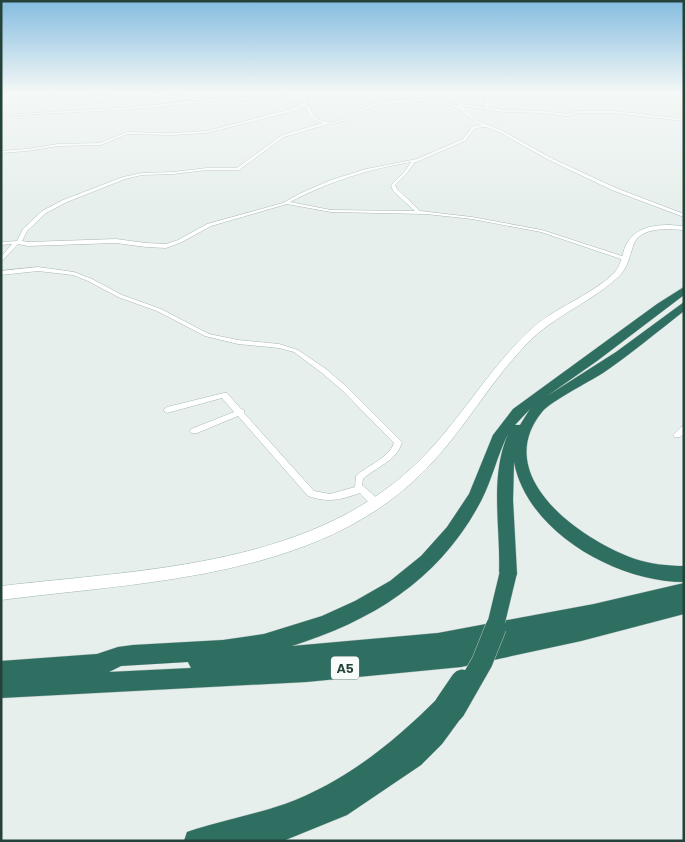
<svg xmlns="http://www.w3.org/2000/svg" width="685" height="842" font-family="Barlow,sans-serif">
	<rect width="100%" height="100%" fill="#e6efeb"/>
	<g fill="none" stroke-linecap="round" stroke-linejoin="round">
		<defs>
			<path id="street" d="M299 92H303L282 98 303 104 306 92H308L306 105 310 107C312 117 319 122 329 122 344 122 355 111 368 106 390 98 439 96 460 107L455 99 446 92C453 92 458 98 461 104L485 107 486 93 498 92 488 95 489 108 504 110 543 111 567 114 579 111H614L684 119V121L614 113H579L567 116 543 113 504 112 462 106 476 120 501 130 551 158 616 188 684 214V217L612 190 549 160 499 132 486 127 475 128 465 141 414 163 407 173 395 185 397 189 420 211 472 217 542 230 628 258V260H624L541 232 472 219 426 214 331 212 287 204 211 226 182 242 166 248 146 247 116 243 28 246 18 244 1 262V257L12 244 1 245V242L17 241 23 229 42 211 63 200 123 177 142 173 173 172 207 168H237L282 135 323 123C315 121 308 117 307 108L304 106 293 111 207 133 172 135 127 134 101 145 58 146 27 151 1 153V151L27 149 58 144 100 143 127 132 172 133 207 131 291 109 301 105 279 99 207 101 156 96 93 98 69 96 25 102 1 113V111L24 100 69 94 93 96 156 94 207 99 279 97ZM418 101C432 102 448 102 460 110 469 115 472 121 482 125L473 126 463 139 417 159 366 169 331 180 299 194 283 203 207 224 178 240 166 244 146 243 116 239 28 242 22 241 27 231 46 213 67 202 125 179 142 175 173 174 207 170H239L284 137 328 124 343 121 366 109 379 105ZM411 162 405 171 391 185 393 191 415 211 331 210 290 202C328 182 368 169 411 162Z
				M194 101 195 103 134 109 3 116 1 115 134 107Z
				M38 267 74 272 92 279 122 295 161 309 209 334 238 340 279 344 298 350 326 369 347 387 402 442C397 461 376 467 363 479L362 485 379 500 380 503 379 506C371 508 365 498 360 493 340 500 328 503 308 496L238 416 197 433H191L190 431 191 429 234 412 222 398 167 413 163 410 167 407 224 393H227L241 409 244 410V413L314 491 330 494 355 487 356 476C368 465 389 458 394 443L343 391 322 373 294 352 279 348 238 344 205 336 157 311 118 297 88 281 73 275 38 271 1 275V271Z
				M684 426V434L680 437H674L673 435 681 427Z"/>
			<path id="secondary" d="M669 225 684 226V230C667 229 640 226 633 246 629 259 627 270 616 279 585 306 550 317 521 350 485 389 459 438 420 475 314 579 140 582 1 600V586C145 569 319 567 426 454 463 415 490 368 529 331 554 307 590 297 615 272 620 266 622 257 624 250 631 229 650 225 669 225Z"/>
			<path id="highway" d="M684 287V295L597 361 547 396 616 352 684 302V311C657 332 631 354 603 373 589 382 551 401 542 412 490 476 581 540 635 559 651 564 667 566 684 566V582C617 582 527 532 514 462L513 500 517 574 514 580 508 582 502 580 499 574C501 528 489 478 508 434 497 456 492 480 481 501 440 579 374 620 292 646L438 633 594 604 684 583V614L581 641 461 667 306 682 1 698V661L97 654 118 647 133 645 223 640 264 634 322 616 355 601 390 581 421 556 447 527 469 494 493 435 513 409 657 304ZM530 409 520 425H515ZM188 662 191 668 109 672 121 666Z
				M445 695 461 704 465 711 461 718 442 744 421 765 347 815 283 841H184L187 832 196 829C225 820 256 814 285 804 345 782 393 743 438 698Z"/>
		</defs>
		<use href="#street" stroke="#a8b8b2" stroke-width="1"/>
		<use href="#secondary" stroke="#a4bbb3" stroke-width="1"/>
		<use href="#highway" stroke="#c2cac8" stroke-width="1"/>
		<use href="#street" fill="#fff" fill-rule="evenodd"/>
		<use href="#secondary" fill="#fff" fill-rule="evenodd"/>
		<use href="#highway" fill="#2f6f62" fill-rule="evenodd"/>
		<defs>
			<path id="highway-bridge-far1" d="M495 628 508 574"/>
			<path id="highway-bridge" d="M445 705 462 680
				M454 711 482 662 496 627"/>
		</defs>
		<use href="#highway-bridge-far1" stroke="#c2cac8" stroke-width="18" stroke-linecap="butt"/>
		<use href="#highway-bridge" stroke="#c2cac8" stroke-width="22" stroke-linecap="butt"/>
		<use href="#highway-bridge-far1" stroke="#2f6f62" stroke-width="17"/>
		<use href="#highway-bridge" stroke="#2f6f62" stroke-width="21"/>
	</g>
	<linearGradient id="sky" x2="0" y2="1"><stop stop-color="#84bce0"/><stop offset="0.44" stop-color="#f4f8f6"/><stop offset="1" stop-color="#f4f8f6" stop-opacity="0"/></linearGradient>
	<rect width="685" height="210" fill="url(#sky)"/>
	<g text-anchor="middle" stroke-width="5" stroke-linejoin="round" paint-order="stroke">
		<rect fill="#f7fbf9" stroke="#637a73" stroke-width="1" x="331" y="656.5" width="28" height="23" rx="4"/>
		<g font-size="14" font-weight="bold" fill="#24423a">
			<text x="345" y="673">A5</text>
		</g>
	</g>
	<rect width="685" height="842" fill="none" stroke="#24423a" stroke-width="5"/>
</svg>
